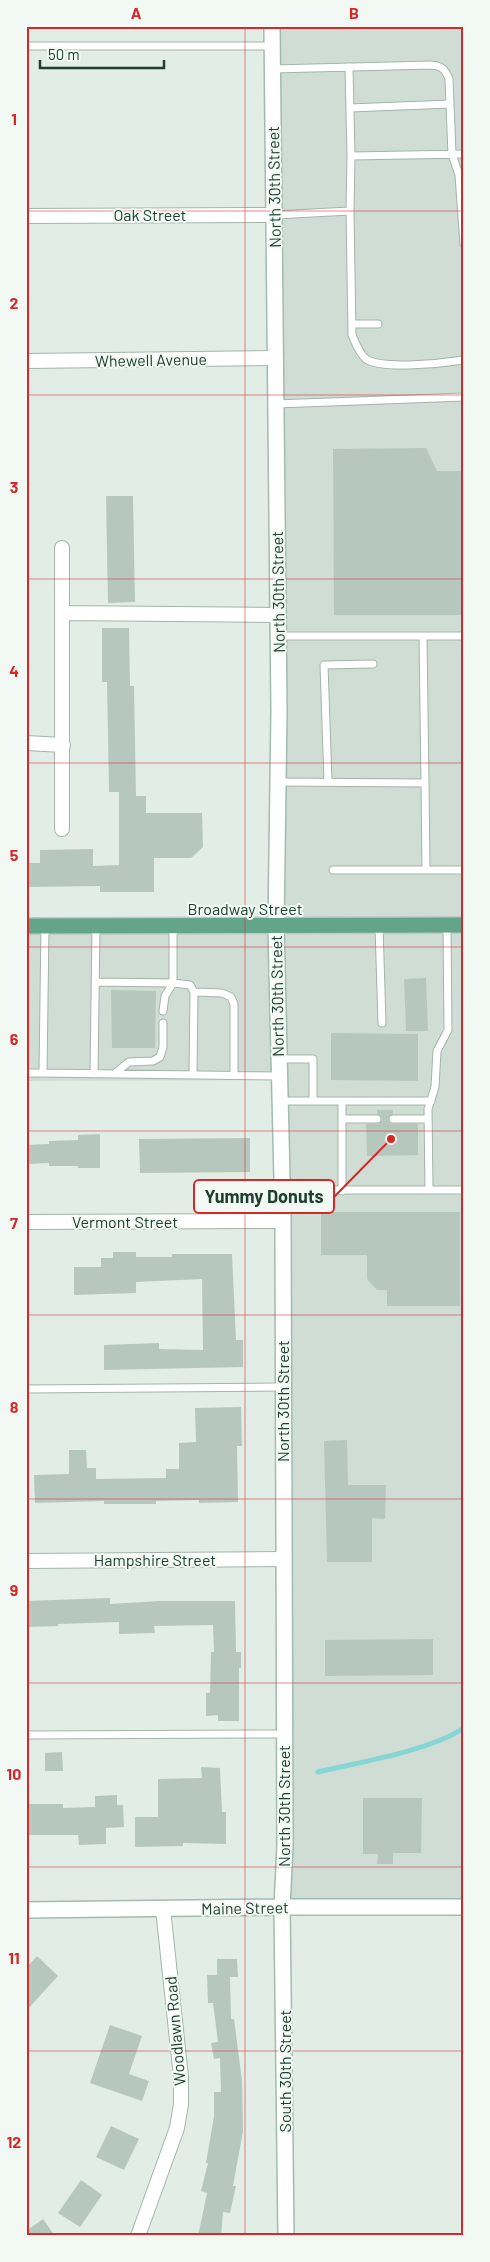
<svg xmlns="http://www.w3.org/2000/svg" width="490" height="2262" font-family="Barlow,sans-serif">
	<rect width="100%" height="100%" fill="#e1ede5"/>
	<path fill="#cfddd4" d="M272 26H464V1915L284 1916 279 1080 26 1081V926H276Z"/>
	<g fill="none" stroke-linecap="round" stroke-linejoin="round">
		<path stroke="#85d6d4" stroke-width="5" d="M318 1772C360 1762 429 1751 464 1728"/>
	</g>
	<path fill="#b6c8be" d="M426 448 437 471H464V615H334L333 449Z
		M106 496H133L135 602 108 603Z
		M102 628H129L130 686H134L136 796H146V813H202L203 847 191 858H154V892H100V886L26 887V863H40V850L93 849V866L119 865V792H109L107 682H102Z
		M426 978 428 1031H406L404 979Z
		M111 990 156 991 155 1048H112Z
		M331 1033 418 1034V1081L331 1080Z
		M377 1110H393V1114L388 1119 391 1124H418V1155L367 1156 366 1124H379L382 1119 381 1116 377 1114Z
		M100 1134V1168H78V1166H49V1163L26 1164V1145L49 1144V1141L78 1140V1135Z
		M250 1138V1172L140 1173 139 1139Z
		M321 1212H460V1306H387V1290H377L367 1279V1255H321Z
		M113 1252H136V1257H172V1254H232L236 1340H243V1367L104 1370V1345L159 1343V1349L203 1350 202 1279 136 1282V1293L74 1295V1267H101V1258H113Z
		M241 1407 242 1446H237L238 1502 199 1503V1500L156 1501V1504H104V1501L35 1503 34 1475 69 1474V1450H86L87 1468H96V1479L166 1478V1469H179V1443L196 1442 195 1408Z
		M347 1440 348 1485H386L385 1519 372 1518V1562H327L324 1441Z
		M110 1598V1604L159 1601H235L236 1652H241V1668H239V1721H218V1715L206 1716V1693H210L211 1652H214L213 1625 154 1626 155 1633 119 1634V1622L58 1624V1626L26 1627V1601Z
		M433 1639V1675L325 1676V1640Z
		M62 1752 63 1771H45V1753Z
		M201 1767 220 1768 222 1812H226V1844L183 1843V1846L135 1847V1817H158V1779L202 1778Z
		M117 1795V1805H123L124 1827 106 1828V1844L79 1845 78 1835H26V1804H63V1808L95 1807V1796Z
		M363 1798H422L421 1853H393V1864H377L378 1854H363Z
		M37 1956 58 1976 26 2011V1968Z
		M217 1959H237L238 1977H230L231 2019H234L242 2081 243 2131 233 2186H236L230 2213 223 2212 221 2236H198L207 2193 201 2191 208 2163H206L214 2116V2092H221L220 2058 214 2059 211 2043 218 2042 213 2003H208L207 1975H217Z
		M110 2025 142 2036 129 2074 149 2081 142 2101 90 2083Z
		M111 2126 139 2139 124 2170 96 2157Z
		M81 2180 102 2195 80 2227 58 2213Z
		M43 2219 55 2236H26V2231Z"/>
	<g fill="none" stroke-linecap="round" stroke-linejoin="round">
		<defs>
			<path id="lane" d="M26 46H273
				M273 69 431 65C442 66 445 69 449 79L452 154 459 175 464 244
				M350 108 450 104
				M351 156 464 154
				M350 211 352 335C356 344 359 353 366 359 382 370 444 363 464 360
				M274 215 350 211 351 156 349 67
				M352 324H378
				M276 404 464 397
				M278 636H464
				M278 782 425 783 423 636
				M328 782 324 665 373 664
				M425 783 426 870
				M333 870H464
				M379 926 382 1023
				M95 982 173 983V926
				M194 992 222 993 231 997 234 1004V1075
				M163 1011 165 996 173 983 190 985 194 992 193 1075
				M279 1059H313V1101
				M26 1073H43L45 926
				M43 1073 279 1076
				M94 1074 96 926
				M114 1074 129 1062 153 1061 160 1057 163 1047V1023
				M279 1101H431
				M342 1119H377
				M393 1119H428
				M282 1190H464
				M429 1190 428 1109 435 1087 437 1051 448 1030 447 925
				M342 1191V1102
				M26 1389 283 1387
				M26 1735 284 1734"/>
			<path id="street" d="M26 216 274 215
				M26 361 276 358
				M62 613 278 615
				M26 743 63 745
				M62 829V548
				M26 1222 283 1221
				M26 1561 284 1559
				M138 2236 177 2128 181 2104V2077L163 1909"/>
			<path id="secondary" d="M272 26 279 710 276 927 283 1221 285 1845 282 1907 286 2236
				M26 1910 282 1907H464"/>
			<path id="primary" d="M26 926 464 925"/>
		</defs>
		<use href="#lane" stroke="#a3b5ab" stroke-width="9"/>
		<use href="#street" stroke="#a3b5ab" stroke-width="16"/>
		<use href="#secondary" stroke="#a1bcae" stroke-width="18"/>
		<use href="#primary" stroke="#c1c9c5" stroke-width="18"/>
		<use href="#lane" stroke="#fff" stroke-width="7"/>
		<use href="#street" stroke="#fff" stroke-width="14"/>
		<use href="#secondary" stroke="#fff" stroke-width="15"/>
		<use href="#primary" stroke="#62a588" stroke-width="15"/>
	</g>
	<path fill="none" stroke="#d62828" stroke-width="1" stroke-opacity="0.55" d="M245 26V2236M26 211H464M26 395H464M26 579H464M26 763H464M26 947H464M26 1131H464M26 1315H464M26 1499H464M26 1683H464M26 1867H464M26 2051H464"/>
	<g text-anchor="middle" stroke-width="4" stroke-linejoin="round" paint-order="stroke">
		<g font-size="16" fill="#203f31" stroke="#f2f9f4">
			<text transform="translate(274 187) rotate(-91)" y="6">North 30th Street</text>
			<text x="150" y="221">Oak Street</text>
			<text transform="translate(151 360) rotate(-1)" y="6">Whewell Avenue</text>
			<text transform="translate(278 592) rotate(-91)" y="6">North 30th Street</text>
			<text x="245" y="915">Broadway Street</text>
			<text transform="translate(277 996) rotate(-91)" y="6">North 30th Street</text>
			<text x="125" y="1228">Vermont Street</text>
			<text transform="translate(283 1401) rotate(-90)" y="6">North 30th Street</text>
			<text x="155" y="1566">Hampshire Street</text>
			<text transform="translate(284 1806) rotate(-90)" y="6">North 30th Street</text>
			<text transform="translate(245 1908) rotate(-1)" y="6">Maine Street</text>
			<text transform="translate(175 2031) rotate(-95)" y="6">Woodlawn Road</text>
			<text transform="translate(285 2071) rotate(-90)" y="6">South 30th Street</text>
		</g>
	</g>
	<path fill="none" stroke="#d62828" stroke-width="2" d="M391 1139L334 1197"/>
	<circle fill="#d62828" stroke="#f2f9f4" stroke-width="2" cx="391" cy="1139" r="5"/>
	<rect fill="#f2f9f4" stroke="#d62828" stroke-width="2" x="194" y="1180" width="140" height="33" rx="5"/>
	<g font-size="18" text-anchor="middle" font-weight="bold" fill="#203f31">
		<text x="264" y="1203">Yummy Donuts</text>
	</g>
	<rect width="490" height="2262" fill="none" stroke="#f2f9f4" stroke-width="55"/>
	<path d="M40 60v8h124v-8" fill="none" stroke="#203f31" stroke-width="2.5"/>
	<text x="48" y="60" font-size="15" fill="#203f31" stroke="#f2f9f4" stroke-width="4" paint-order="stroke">50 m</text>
	<rect x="28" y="28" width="434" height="2206" fill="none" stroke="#d62828" stroke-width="2"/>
	<g font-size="16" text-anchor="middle" font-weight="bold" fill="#d62828">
		<text x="136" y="19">A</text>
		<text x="354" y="19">B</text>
		<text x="14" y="125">1</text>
		<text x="14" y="309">2</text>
		<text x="14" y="493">3</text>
		<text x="14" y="677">4</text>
		<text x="14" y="861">5</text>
		<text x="14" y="1045">6</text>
		<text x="14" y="1229">7</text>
		<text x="14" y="1413">8</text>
		<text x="14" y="1596">9</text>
		<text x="14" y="1780">10</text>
		<text x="14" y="1964">11</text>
		<text x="14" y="2148">12</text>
	</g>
</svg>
